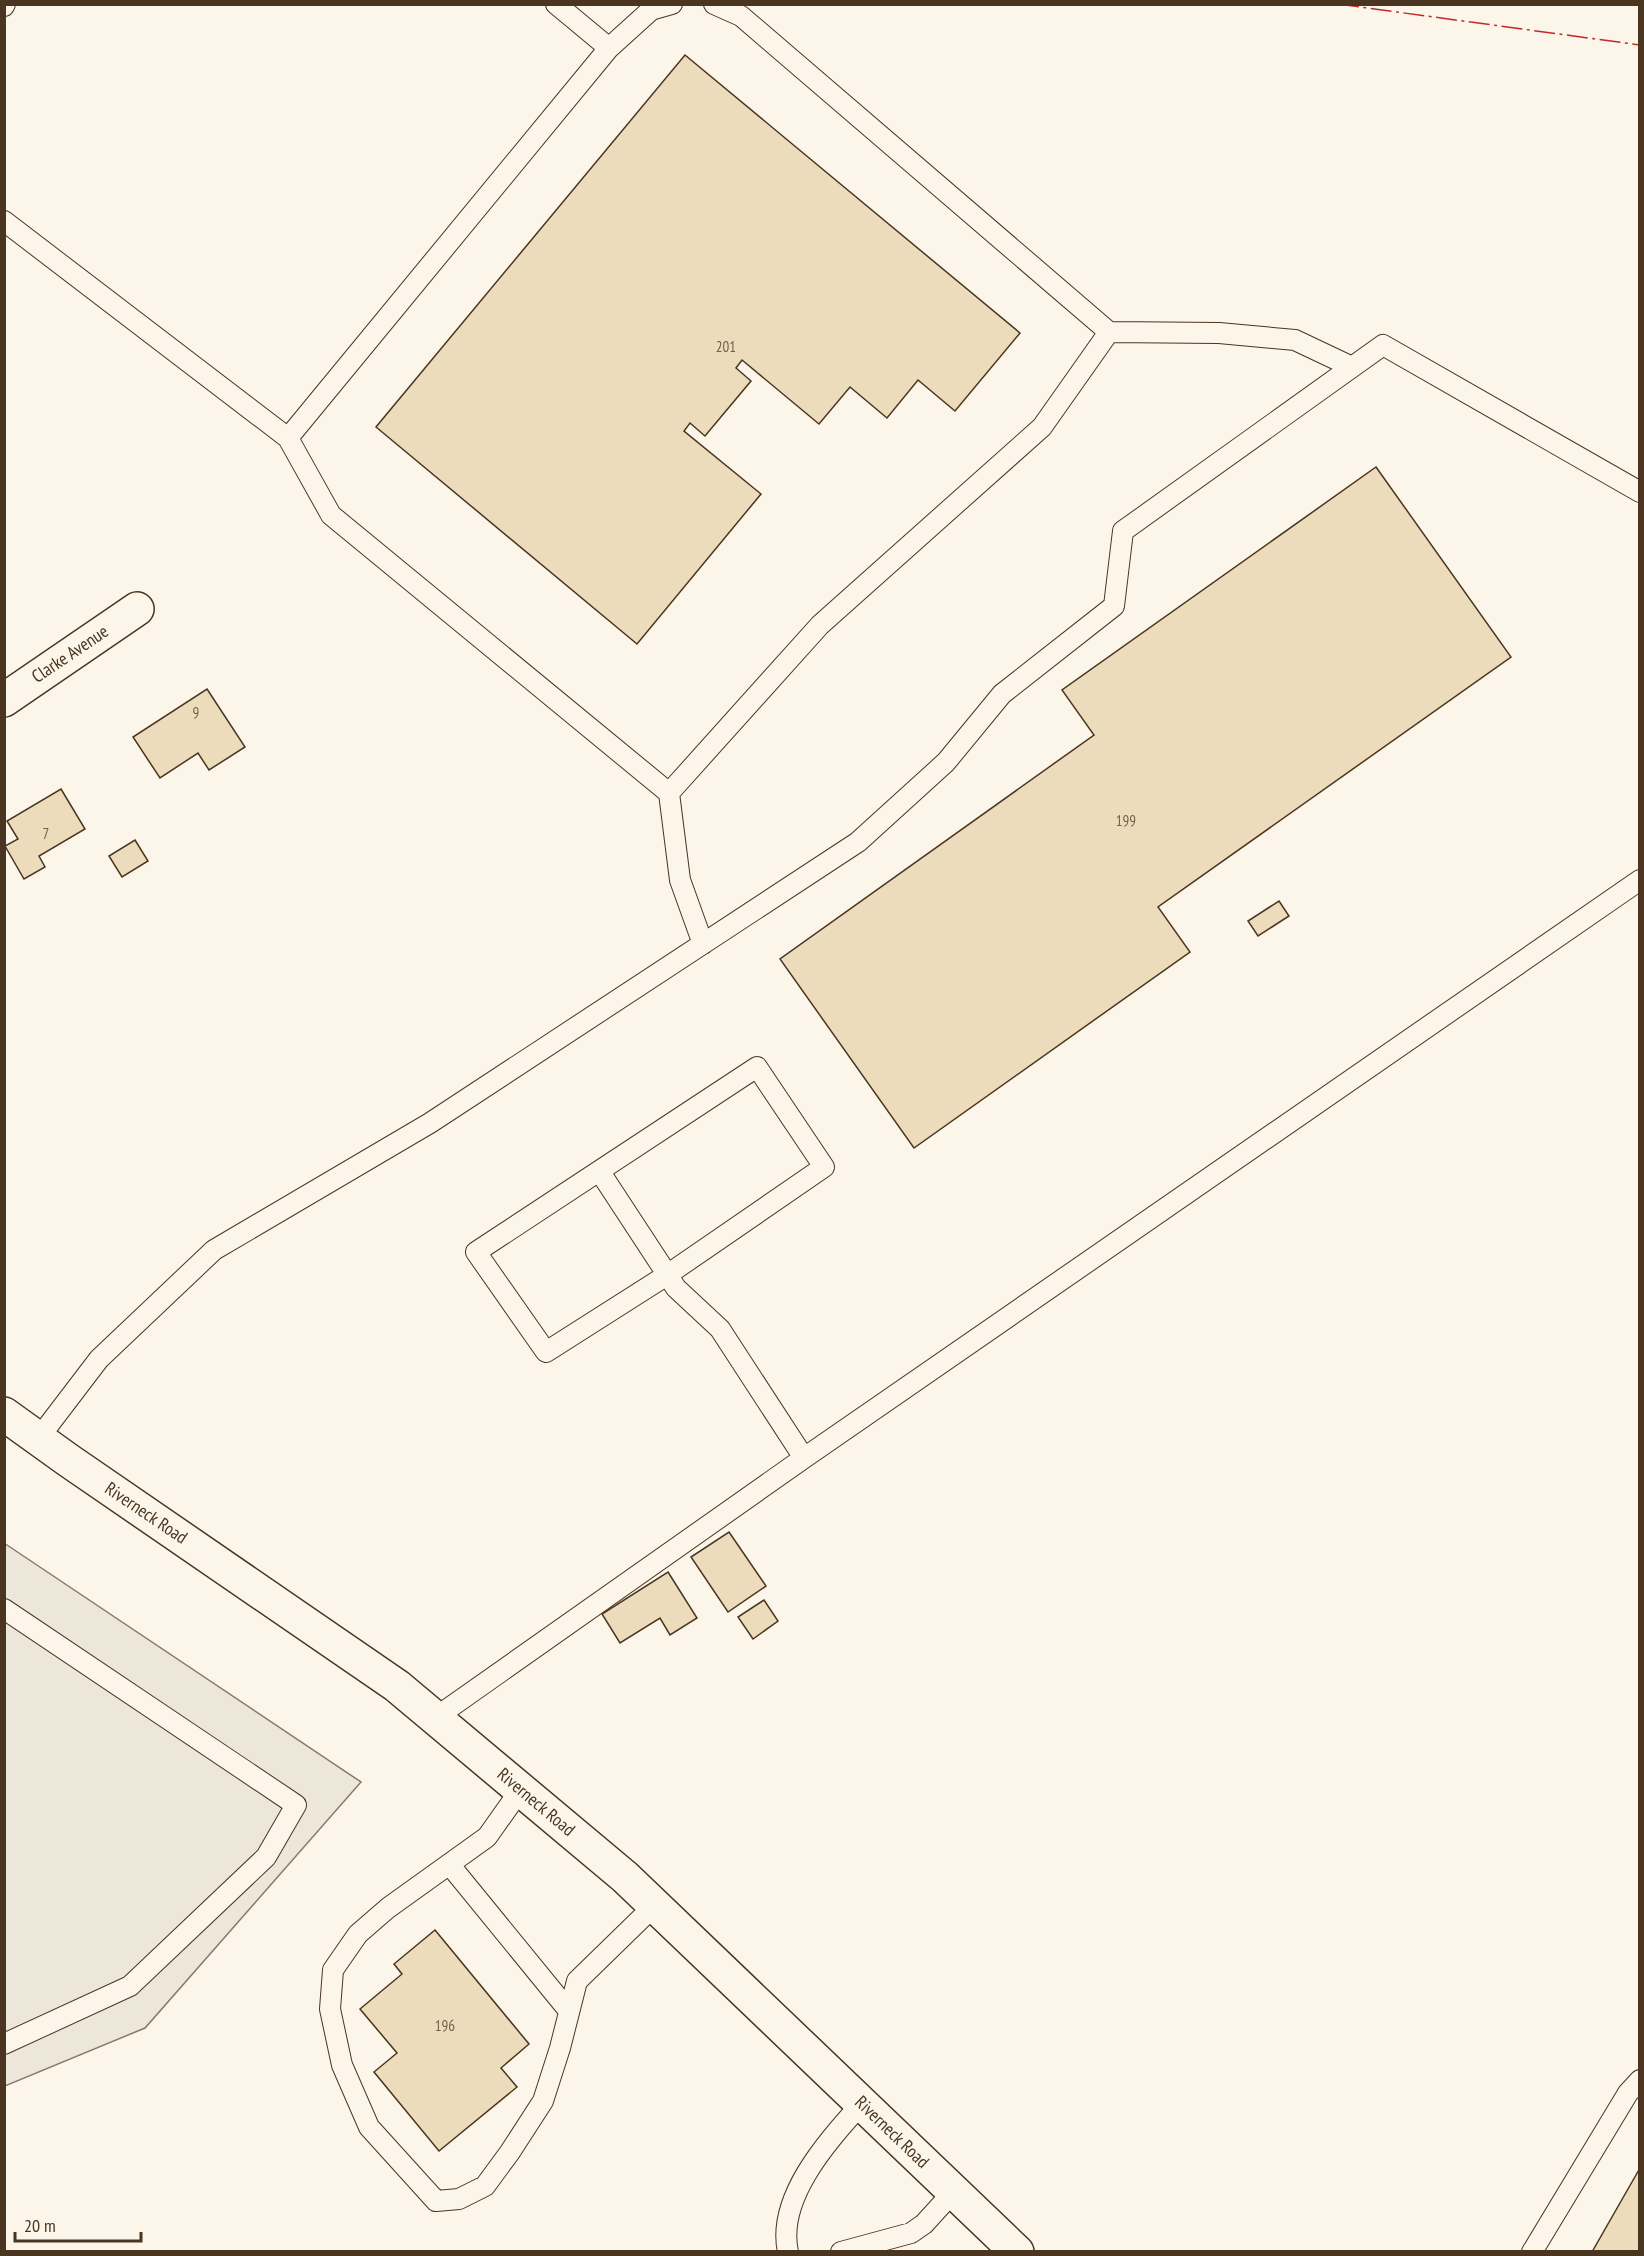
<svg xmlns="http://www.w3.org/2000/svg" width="1644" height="2256" font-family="'PT Sans Narrow',sans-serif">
	<rect width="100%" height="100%" fill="#fbf6e9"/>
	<path fill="#ede7d9" stroke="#887966" stroke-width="1.5" d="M4 1543 361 1782 145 2028 5 2086Z"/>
	<path fill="#ecdcbc" stroke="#4a3520" stroke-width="1.5" d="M685 55 1020 333 955 411 918 380 887 418 850 387 819 424 742 360 736 368 751 381 705 436 690 423 684 431 761 494 637 644 376 427Z
		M1376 467 1511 657 1158 907 1190 952 914 1148 780 959 1094 735 1062 690Z
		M207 689 245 747 209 770 198 753 160 778 133 737Z
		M61 789 85 829 39 856 45 867 24 879 5 846 18 839 7 821Z
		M135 840 148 861 122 877 109 856Z
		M1279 901 1289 916 1258 936 1248 921Z
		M729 1532 766 1586 728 1612 691 1557Z
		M668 1572 697 1618 670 1635 660 1618 620 1643 602 1614Z
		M764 1600 778 1621 753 1639 738 1617Z
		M435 1930 529 2044 501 2068 517 2087 439 2151 374 2072 397 2053 360 2009 402 1974 394 1964Z
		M1640 2168V2252H1592Z"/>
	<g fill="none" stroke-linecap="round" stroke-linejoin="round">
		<defs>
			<path id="service" d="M556 4 609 48 651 10 672 4
				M714 4 741 16 1109 332 1219 333 1295 340 1352 367
				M4 6 5 4
				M4 221 288 438 331 515 669 793 680 880 703 944
				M288 438 609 48
				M669 793 820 625 1042 427 1109 332
				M757 1067 824 1167 667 1275 546 1352 476 1252Z
				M600 1172 676 1288 720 1329 804 1458
				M38 1439 99 1359 214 1250 430 1123 858 842 946 762 1002 694 1114 606 1123 531 1383 345 1640 492
				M4 1609 296 1805 266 1857 130 1986 4 2044
				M435 1718 804 1458 1640 880
				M521 1789 487 1837 388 1908 358 1934 333 1970 330 2009 342 2065 369 2127 436 2201 459 2199 485 2186 510 2152 543 2101 560 2048 577 1981 655 1905
				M449 1864 569 2011
				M788 2252C776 2197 829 2140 862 2103
				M841 2252 911 2233 924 2224 954 2191
				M1532 2252 1628 2093 1640 2080"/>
			<path id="minor" d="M4 700 137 609"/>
			<path id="secondary" d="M4 1414 68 1460 397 1686 625 1877 1017 2252"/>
		</defs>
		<use href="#service" stroke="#4a3520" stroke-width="22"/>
		<use href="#minor" stroke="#4a3520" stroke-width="36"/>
		<use href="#secondary" stroke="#4a3520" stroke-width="36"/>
		<use href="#service" stroke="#fbf6e9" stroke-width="20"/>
		<use href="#minor" stroke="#fbf6e9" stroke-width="33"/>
		<use href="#secondary" stroke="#fbf6e9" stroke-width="33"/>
		<path stroke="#c62828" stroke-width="1.5" stroke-dasharray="21 4.5 3 4.5" stroke-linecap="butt" d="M1338 4 1640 45"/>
	</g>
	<g text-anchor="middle" stroke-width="4.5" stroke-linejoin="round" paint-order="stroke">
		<g font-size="15" fill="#725f47">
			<text x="726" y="352">201</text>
			<text x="196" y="718">9</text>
			<text x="1126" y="826">199</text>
			<text x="46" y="839">7</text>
			<text x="445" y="2031">196</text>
		</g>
		<g font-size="18" fill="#4a3520" stroke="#fbf6e9">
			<text transform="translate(70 654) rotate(-34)" y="6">Clarke Avenue</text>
			<text transform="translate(146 1513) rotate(34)" y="6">Riverneck Road</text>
			<text transform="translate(536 1802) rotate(40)" y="6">Riverneck Road</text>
			<text transform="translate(892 2132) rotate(44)" y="6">Riverneck Road</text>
		</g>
	</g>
	<rect width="1644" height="2256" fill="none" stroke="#4a3520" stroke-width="12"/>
	<path d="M15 2232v9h126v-9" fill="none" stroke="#4a3520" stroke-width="3"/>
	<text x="24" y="2232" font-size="18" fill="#4a3520" stroke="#fbf6e9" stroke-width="4.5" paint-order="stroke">20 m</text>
</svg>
